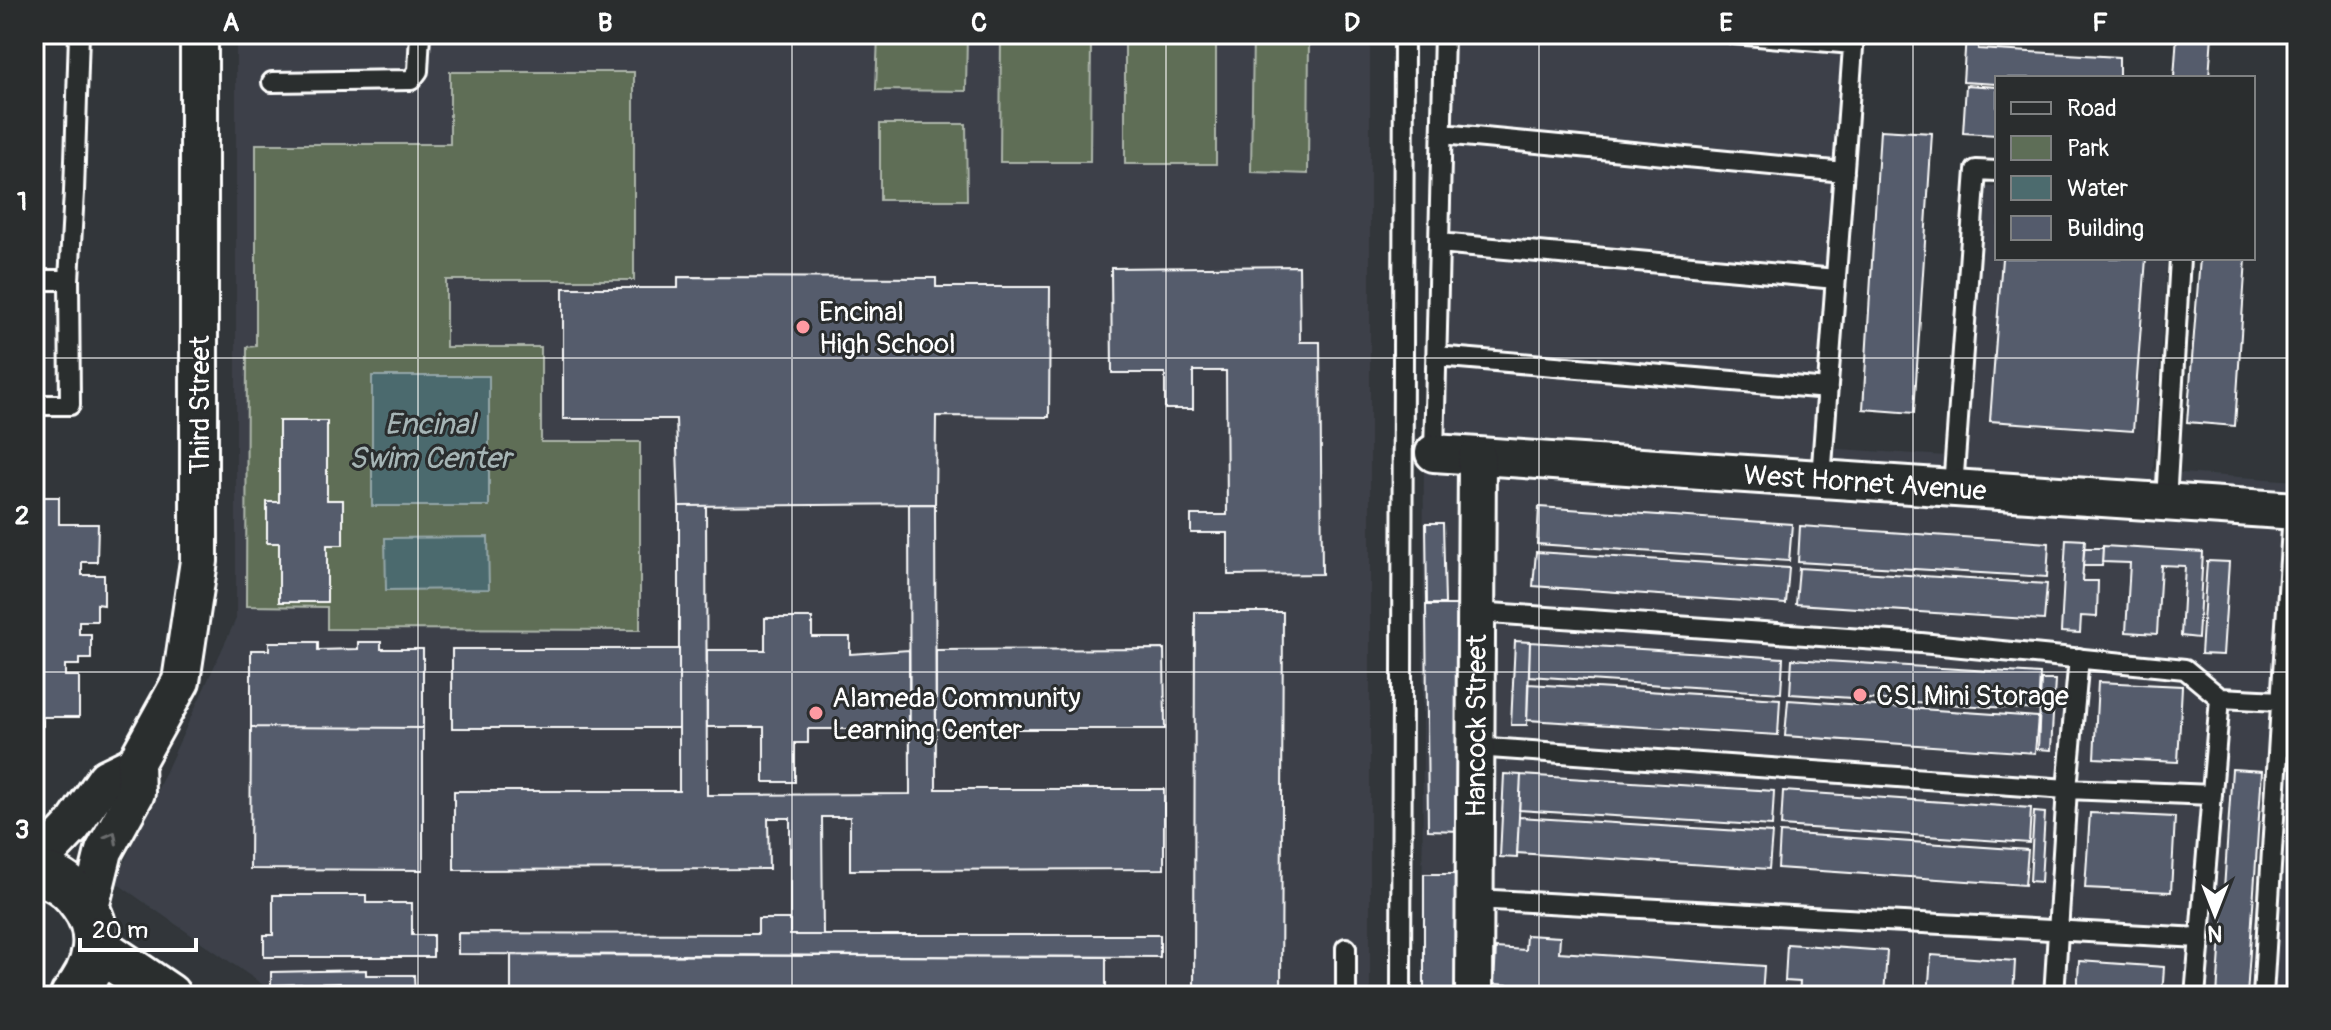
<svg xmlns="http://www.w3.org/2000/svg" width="2331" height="1030" font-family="Pangolin,sans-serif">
	<rect width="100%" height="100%" fill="#32363a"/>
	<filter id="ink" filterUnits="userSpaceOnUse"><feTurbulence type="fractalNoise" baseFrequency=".0125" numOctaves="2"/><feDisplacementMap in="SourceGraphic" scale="16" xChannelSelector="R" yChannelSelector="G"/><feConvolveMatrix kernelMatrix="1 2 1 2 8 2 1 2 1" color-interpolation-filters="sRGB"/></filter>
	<g filter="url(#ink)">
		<path fill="#3c4149" d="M236 34H1370V996H279L115 882 236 619Z
			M1444 34H1854L1824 448 1962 457 1984 187H1997V258H2167L2153 471 2297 481V996H1422L1424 421 1434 422Z"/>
		<path fill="#5e6e57" stroke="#aeb6ab" stroke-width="2" d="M878 34H967L966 91 876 90Z
			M1001 34H1091L1090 162H1000Z
			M1125 34H1216V164H1125Z
			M1253 34H1309L1308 174 1251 172Z
			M450 72H634V280H446V347H541V442H640V630L327 629V607L246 606 247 347 256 346V144H450Z
			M880 124H966L967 200H880Z"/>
		<path fill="#4c6b6e" stroke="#94a6a8" stroke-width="2" d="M372 376H489V506H372Z
			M488 537 489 589 386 590 385 538Z"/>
		<path fill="#545b6c" stroke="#fff" stroke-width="2" d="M1966 34H1979L1978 49 2119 57V78H1997V84L1963 82Z
			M2177 34H2212L2209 78H2174Z
			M1966 85 1997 87V135L1963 133Z
			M1880 130 1932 133 1914 413 1863 409Z
			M2002 258H2146L2133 431 1990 421Z
			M2200 258H2246L2235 426 2187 422Z
			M1299 266 1300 342H1320L1322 574 1228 575V533H1191V515H1227L1226 371H1193V409H1165V373H1112L1111 268Z
			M678 277 936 278V287H1050L1049 417 936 416 935 504 679 506 676 419H563V288H678Z
			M279 421H327V500H343V545H327V602H279V543H267V502H279Z
			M34 497H59V524H98L97 562H82V575H104V605L97 604V621H79V634H91V659H79V665H65V676H79V717H43V726H34Z
			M909 504H935L936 789H1164V869L850 870V817H822L823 935H790V818H768L769 869 454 870V791H679V506H706L707 795 910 794Z
			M1539 507 1792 524 1789 561 1537 544Z
			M1426 523H1443L1445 604H1427Z
			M1800 526 2049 543 2047 577 1798 562Z
			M2066 539 2085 540 2082 581H2098L2097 617 2081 616 2080 633 2061 632Z
			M2103 546 2203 552 2198 638 2181 636 2185 566 2161 565 2157 634 2126 632 2130 563 2102 562Z
			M2084 548H2103L2102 566H2083Z
			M1536 552 1789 568 1786 604 1533 586Z
			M2207 561 2229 562 2223 655 2201 654Z
			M1799 568 2047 584 2044 620 1796 604Z
			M1426 605H1461V831L1428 830Z
			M1195 612H1283L1281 996H1194Z
			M765 618H812V637H850V654L909 650V729H808V743H795V782H764V727H707V650H765Z
			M1515 641 1530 642 1527 725H1511Z
			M269 642H318V650L358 649V642H381V649H423V728L251 727V650H269Z
			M1530 642 1783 658 1781 693 1529 676Z
			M452 649H679V728H452Z
			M1164 649 1165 729H936V650Z
			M1792 659 2040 674 2038 710 1790 694Z
			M2041 680H2055L2051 750 2038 749Z
			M2098 682 2182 686 2178 762 2094 758Z
			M1528 684 1780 699 1778 735 1527 720Z
			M1788 700 2038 717 2035 753 1785 736Z
			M251 727 423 728V870L250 869Z
			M2232 769 2262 771 2247 996H2217Z
			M1504 774 1521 775 1517 858 1500 857Z
			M1521 775 1774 791 1772 826 1519 810Z
			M1783 791 2031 808 2029 843 1781 826Z
			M2034 812 2045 813 2041 882 2030 881Z
			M2090 813 2175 817 2171 892 2085 888Z
			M1519 817 1772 833 1769 869 1517 853Z
			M1780 833 2028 850 2025 885 1778 868Z
			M1424 874H1458L1457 996H1424Z
			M273 895H366V903H412V935H433V957H264V935H273Z
			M758 919H790V935H1160V957L458 954V933L758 934Z
			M1526 935 1560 937 1559 952 1764 966 1762 996H1667L1494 984 1496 948 1525 950Z
			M1787 944 1887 951 1884 996H1799L1800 982 1785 981Z
			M511 955 1106 957V996H511Z
			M1931 955 2015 961 2013 996H1928Z
			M2294 955H2297V996H2292Z
			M2079 961 2164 967 2162 996H2077Z
			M366 970V975H414L415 996H340V983L271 985V972Z"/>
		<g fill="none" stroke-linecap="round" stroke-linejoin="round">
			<defs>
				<path id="service" d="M1734 34 1853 44
					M272 82 411 80 418 71 420 34
					M1442 134 1844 172
					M1439 243 1836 279
					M34 280H69L70 405H34
					M69 280 74 192 79 34
					M1436 356 1828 389
					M1434 453 1444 34
					M1821 479 1854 34
					M1953 488 1976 170 1997 171
					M2166 502 2180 258
					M1476 612 1921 643 2185 669 2220 698 2280 701
					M1475 747 2067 789 2212 795
					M1474 899 2200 938
					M1346 948V996
					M1401 996 1404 34
					M2054 996 2067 789 2079 658
					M2195 996 2220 698
					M2263 996 2293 511"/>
				<g id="minor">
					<path id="s1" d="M1434 453 2297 511"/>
					<path d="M34 867 72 827 106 778 135 764"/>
					<path d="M89 912 104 851 136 793 135 764 181 681 199 561V34"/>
					<path id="s2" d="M1474 996 1477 457"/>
				</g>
				<path id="tertiary" d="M34 873C40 875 47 875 53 878 65 883 74 892 82 903 105 933 96 969 73 996
					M96 947 168 996"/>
			</defs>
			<use href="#service" stroke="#fff" stroke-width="24"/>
			<use href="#minor" stroke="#fff" stroke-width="42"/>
			<use href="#tertiary" stroke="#fff" stroke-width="50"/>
			<use href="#service" stroke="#2a2d2e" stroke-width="18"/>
			<use href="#minor" stroke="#2a2d2e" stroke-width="36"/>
			<use href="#tertiary" stroke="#2a2d2e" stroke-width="44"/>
		</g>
		<defs><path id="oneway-chevron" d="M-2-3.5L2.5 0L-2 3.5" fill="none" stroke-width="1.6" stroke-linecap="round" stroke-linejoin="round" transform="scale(2)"/></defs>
		<use stroke="#6a6c6d" href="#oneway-chevron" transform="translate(112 837) rotate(-62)"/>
	</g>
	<path fill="none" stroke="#fff" stroke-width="2" stroke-opacity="0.55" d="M418 34V996M792 34V996M1166 34V996M1539 34V996M1913 34V996M34 358H2297M34 672H2297"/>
	<g fill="#ff9aa2" stroke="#2a2d2e" stroke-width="3">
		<circle cx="803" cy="327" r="8"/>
		<circle cx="1860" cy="695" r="8"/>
		<circle cx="816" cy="713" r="8"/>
	</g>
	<g text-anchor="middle" stroke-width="6" stroke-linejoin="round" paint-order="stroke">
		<g font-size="28" fill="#fff" stroke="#2a2d2e" text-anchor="start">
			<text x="819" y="321">Encinal<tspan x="819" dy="32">High School</tspan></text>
			<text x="1876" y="705">CSI Mini Storage</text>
			<text x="832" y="707">Alameda Community<tspan x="832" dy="32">Learning Center</tspan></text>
		</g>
		<g font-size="28" fill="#fff" stroke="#2a2d2e">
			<text transform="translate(199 405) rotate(-90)" y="10">Third Street</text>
			<text dy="10" stroke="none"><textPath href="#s1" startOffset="432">West Hornet Avenue</textPath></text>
			<text dy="10" stroke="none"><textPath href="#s2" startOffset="270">Hancock Street</textPath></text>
		</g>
		<g font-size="30" font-style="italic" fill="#a6b5b6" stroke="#2a2d2e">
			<text x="430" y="434">Encinal<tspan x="430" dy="34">Swim Center</tspan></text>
		</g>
	</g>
	<rect width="2331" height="1030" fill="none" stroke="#2a2d2e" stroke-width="88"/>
	<rect x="1995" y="76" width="260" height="184" fill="#2a2d2e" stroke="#7f8182" stroke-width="2"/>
	<rect x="2011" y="102" width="40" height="12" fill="#2a2d2e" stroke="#7f8182" stroke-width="2"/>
	<text x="2067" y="116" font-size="24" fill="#ffffff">Road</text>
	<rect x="2011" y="136" width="40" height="24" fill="#5e6e57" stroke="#7f8182" stroke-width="2"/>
	<text x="2067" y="156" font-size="24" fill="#ffffff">Park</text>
	<rect x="2011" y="176" width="40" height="24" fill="#4c6b6e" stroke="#7f8182" stroke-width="2"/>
	<text x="2067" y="196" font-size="24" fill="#ffffff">Water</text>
	<rect x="2011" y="216" width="40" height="24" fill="#545b6c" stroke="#7f8182" stroke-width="2"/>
	<text x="2067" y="236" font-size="24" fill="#ffffff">Building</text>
	<g transform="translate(2215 914) rotate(180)" stroke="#2a2d2e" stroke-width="6" paint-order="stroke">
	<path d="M0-6L14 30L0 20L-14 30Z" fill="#ffffff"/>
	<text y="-12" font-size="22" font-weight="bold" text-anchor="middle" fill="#ffffff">N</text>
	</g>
	<path d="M80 938v12h116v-12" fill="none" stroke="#ffffff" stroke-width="4"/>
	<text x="92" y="938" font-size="24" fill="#ffffff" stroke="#2a2d2e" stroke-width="6" paint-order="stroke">20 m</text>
	<rect x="44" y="44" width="2243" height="942" fill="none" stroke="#fff" stroke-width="3"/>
	<g font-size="26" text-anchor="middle" font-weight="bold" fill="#fff">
		<text x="231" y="31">A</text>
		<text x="605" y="31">B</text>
		<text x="979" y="31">C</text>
		<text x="1352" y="31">D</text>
		<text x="1726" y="31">E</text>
		<text x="2100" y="31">F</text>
		<text x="22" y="210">1</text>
		<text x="22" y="524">2</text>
		<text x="22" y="838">3</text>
	</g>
</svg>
